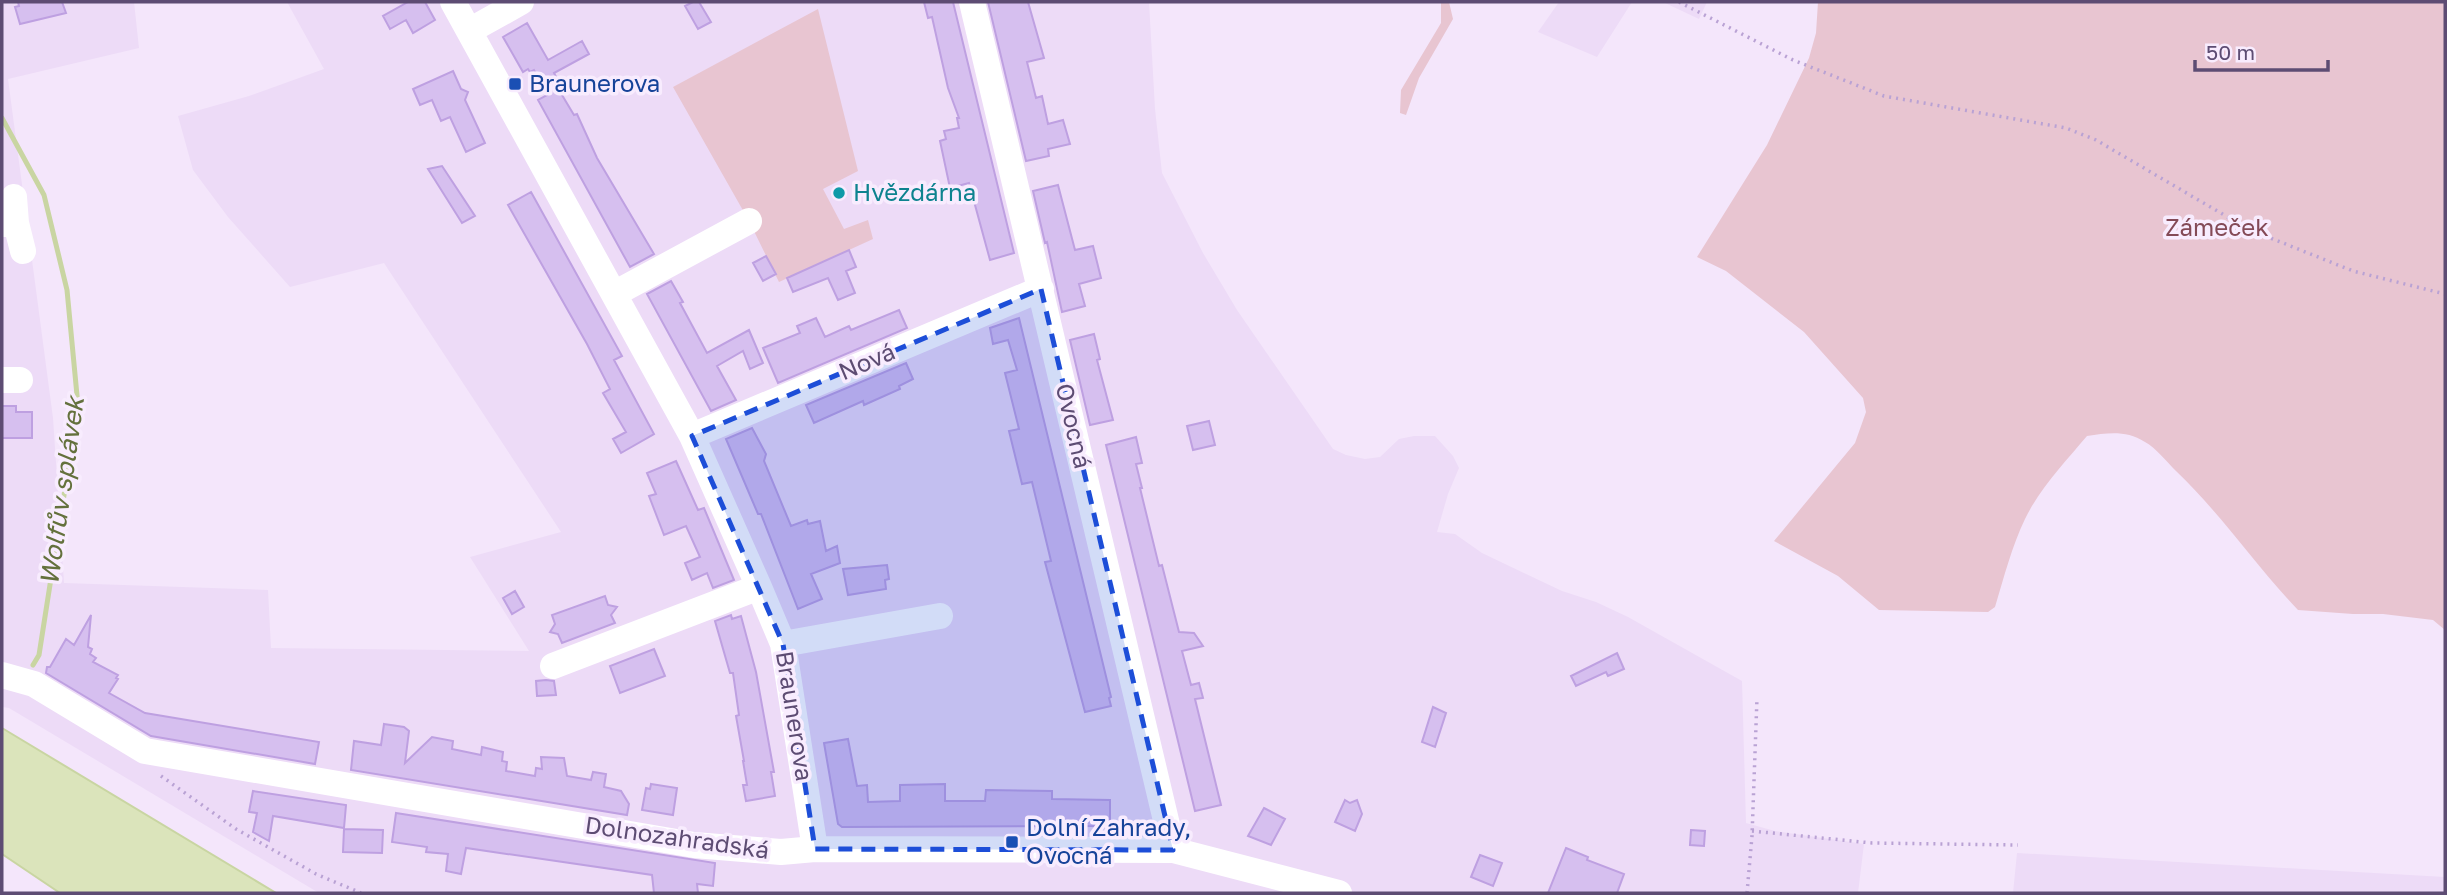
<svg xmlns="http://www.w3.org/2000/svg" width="2447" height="895" font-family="'Golos Text',sans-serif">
	<rect width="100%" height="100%" fill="#f4e6fb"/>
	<path fill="#eddbf7" d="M2 2H134L139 48 8 79 53 418 64 583 268 590 271 648 529 651 470 557 561 532 384 263 290 287 228 217 193 170 178 116 249 96 324 69 287 2H1149L1155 109 1162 173 1203 253 1237 310 1333 449 1346 455 1365 459 1380 457 1399 439 1414 436H1435L1453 456 1459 468 1448 494 1437 532 1455 534 1482 553 1562 591 1596 602 1628 617 1742 681 1746 823 1775 831 1864 844 1858 893H319L9 708 2 707Z
		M1559 2H1632L1597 57 1538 32Z
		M1663 2H1707L1699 19Z
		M2017 853 2445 877V893H2013Z"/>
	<path fill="#e8c5d1" d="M1441 2H1449L1453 19 1419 78 1406 115 1400 113 1401 90 1441 23Z
		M1818 2H2445V630L2433 620 2383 614H2353L2298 610C2255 565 2222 515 2176 471 2167 462 2156 448 2145 442 2126 430 2108 433 2087 436 2066 461 2040 488 2025 519 2012 546 2004 577 1995 607L1988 612 1879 610 1838 576 1774 541 1855 443 1866 412 1863 398 1804 332 1726 271 1697 257 1767 145 1809 58 1816 33Z
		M818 9 858 171 823 189 844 229 868 220 873 239 779 282 749 221 673 87Z"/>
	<path fill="#dbe4bb" stroke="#c9d5a2" stroke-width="2" d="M2 728 276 893H60L2 854Z"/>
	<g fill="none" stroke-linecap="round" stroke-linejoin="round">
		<path stroke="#c9d5a2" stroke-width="5" d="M2 118 44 195 67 290 78 406 39 655 33 665"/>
	</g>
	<path fill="#d6bfef" stroke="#bea0e1" stroke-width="2" d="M18 2H62L66 13 20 24 15 7 19 6Z
		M408 2H425L435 20 413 33 406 20 390 29 383 16Z
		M693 2H699L711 22 698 29 685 6Z
		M924 2H953L1014 253 990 260 969 183 950 188 940 141 946 139 944 131 959 128 957 118H959L948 88 932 17 928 18Z
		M988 2H1028L1044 58 1027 62 1036 98 1042 96 1048 124 1063 120 1070 144 1048 149 1049 156 1026 161Z
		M527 23 548 60 582 41 589 54 554 73 562 88 559 90 574 115 577 114 597 158 654 254 630 267 538 100 547 95 534 70 530 72 528 69 523 72 503 37Z
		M453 71 461 89 468 92 465 100 485 143 466 152 450 117 441 121 432 100 420 105 413 89Z
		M442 166 475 216 462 223 428 169Z
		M1058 185 1075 250 1093 246 1101 278 1079 284 1085 306 1062 312 1047 242 1045 243 1033 191Z
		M531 192 622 356 614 360 654 434 621 453 613 439 626 432 603 393 610 389 587 344 508 205Z
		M849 250 856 267 846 271 855 293 838 300 828 278 793 292 787 278Z
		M766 256 776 274 763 281 753 263Z
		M671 281 683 302 680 303 707 353 749 330 763 363 750 369 743 351 717 366 736 400 711 411 647 294Z
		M899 310 907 328 778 383 763 348 800 333 797 326 816 318 825 337 849 326 851 330Z
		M1019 318 1111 697 1109 698 1111 706 1085 712 1045 562 1051 561 1032 482 1022 484 1009 431 1019 429 1005 373 1017 370 1008 340 993 344 990 328Z
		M1094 334 1100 359 1097 360 1113 420 1090 425 1070 340Z
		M906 363 913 379 899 386 900 389 864 405 863 401 814 423 806 405Z
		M2 406H16V412H32V438H2Z
		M1209 421 1215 445 1193 450 1187 426Z
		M752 428 766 454 764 461 791 526 807 520 808 524 820 521 826 551 837 546 840 563 811 574 822 599 798 609 761 514H758L726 439Z
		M1136 437 1142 463 1136 464 1142 488H1140L1159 566 1162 565 1179 632 1194 633 1203 646 1182 651 1191 685 1199 683 1203 698 1195 699 1221 805 1195 811 1106 445Z
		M676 461 698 510 704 508 734 580 713 588 707 573 692 580 685 563 700 557 686 526 664 535 649 496 656 494 647 473Z
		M887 565 889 579 885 580 886 589 848 595 843 569Z
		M515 591 524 607 512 614 503 598Z
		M605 596 608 605 617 607 611 615 615 623 562 643 558 634 550 632 555 624 552 615Z
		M91 615 88 647 92 649 90 654 96 658 93 662 118 675 116 678 118 679 109 693 145 713 319 742 315 764 151 736 46 673 47 667H50L66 639 74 645Z
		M731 615 732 619 741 616 756 672 774 772H771L775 796 746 801 743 785H747L743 761H744L736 716 739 715 733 673H730L715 621Z
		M654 649 665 676 620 693 610 666Z
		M1617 653 1624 669 1608 676 1606 672 1576 686 1571 676Z
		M546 680 554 681 556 695 537 696 536 681Z
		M1433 707 1446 713 1435 747 1422 742Z
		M384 724 404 727 409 731 405 763 432 737 453 741 452 749 481 755 482 747 503 752 502 761 507 762 506 771 535 776 536 768 542 769 541 757 564 758 567 776 591 780 593 772 606 774 604 787 621 791 629 804 627 815 351 770 354 741 381 745Z
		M848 739 857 786 867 785 868 802 900 801V785L945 784V801H985L986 790 1052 791V799L1110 800V826L842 827 838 824 824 743Z
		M651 784 677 788 673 815 642 810 646 788 650 789Z
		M253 791 346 805 344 828 273 816 269 841 253 832 257 813 249 812Z
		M1345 800 1350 803 1357 800 1362 814 1355 831 1335 822Z
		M1264 808 1285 819 1271 845 1248 836Z
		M396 813 715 863 713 886 697 884 698 893H654L652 875 466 848 461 874 446 871 448 854 426 852 427 847 392 842Z
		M344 829 383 830 382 853 343 852Z
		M1691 830 1705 831 1704 846 1690 845Z
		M1566 848 1588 857 1587 860 1624 874 1617 893H1548Z
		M1480 855 1502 863 1493 886 1471 877Z"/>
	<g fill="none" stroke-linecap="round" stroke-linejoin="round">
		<path stroke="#b9a2d4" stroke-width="3.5" stroke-dasharray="2 5" stroke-linecap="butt" d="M1679 2 1793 60 1884 96 2066 128 2096 140 2248 229 2353 271 2445 294
			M161 776 236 829 316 874 361 893
			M1752 831 1872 843 2018 845
			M1747 893 1752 836 1757 698"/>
		<path stroke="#fff" stroke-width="26" d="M453 2 692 436 759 587 783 644 815 849
			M972 2 1173 850
			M469 31 521 2
			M16 223 23 251
			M2 224 16 223 14 197
			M614 294 749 221
			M2 380H20
			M692 436 1041 289
			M783 644 940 616
			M553 666 759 587
			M2 675 34 684 145 751 694 845 781 852 815 849 1173 850 1339 893"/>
	</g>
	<path fill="#1d4ed8" fill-opacity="0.2" stroke="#1d4ed8" stroke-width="5" stroke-dasharray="14 9" stroke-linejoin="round" d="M1041 289 1173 850 815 849 783 644 692 436Z"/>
	<g fill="#1a4fb4" stroke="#f8ecfe" stroke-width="2.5">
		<rect x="508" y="77" width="14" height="14" rx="3.5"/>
		<rect x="1005" y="835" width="14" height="14" rx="3.5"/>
	</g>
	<circle fill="#0f9aa8" stroke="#f8ecfe" stroke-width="2.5" cx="839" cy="193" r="7"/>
	<g text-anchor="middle" stroke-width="7" stroke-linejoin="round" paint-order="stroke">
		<g font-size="24" fill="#164399" stroke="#f8ecfe" text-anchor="start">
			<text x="529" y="92">Braunerova</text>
			<text x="1026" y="836">Dolní Zahrady,<tspan x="1026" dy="28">Ovocná</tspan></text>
		</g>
		<g font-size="24" fill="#0d838f" stroke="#f8ecfe" text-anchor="start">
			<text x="853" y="201">Hvězdárna</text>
		</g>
		<g font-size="24" fill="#844a57" stroke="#f8ecfe">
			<text x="2217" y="236">Zámeček</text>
		</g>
		<g font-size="24" fill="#5d4c73" stroke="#f8ecfe">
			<text transform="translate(867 362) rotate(-23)" y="8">Nová</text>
			<text transform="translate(1073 426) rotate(77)" y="8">Ovocná</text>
			<text transform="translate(794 716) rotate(81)" y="8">Braunerova</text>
			<text transform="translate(677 838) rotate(8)" y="8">Dolnozahradská</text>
		</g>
		<g font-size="26" font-style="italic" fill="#64713d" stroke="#f8ecfe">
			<text transform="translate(62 491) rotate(-82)" y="9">Wolfův splávek</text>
		</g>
	</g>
	<rect width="2447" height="895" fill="none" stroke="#5d4c73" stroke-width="7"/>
	<path d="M2195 60v10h133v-10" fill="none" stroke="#5d4c73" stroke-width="3.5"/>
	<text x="2206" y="60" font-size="21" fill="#5d4c73" stroke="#f8ecfe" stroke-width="5" paint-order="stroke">50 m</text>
</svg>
